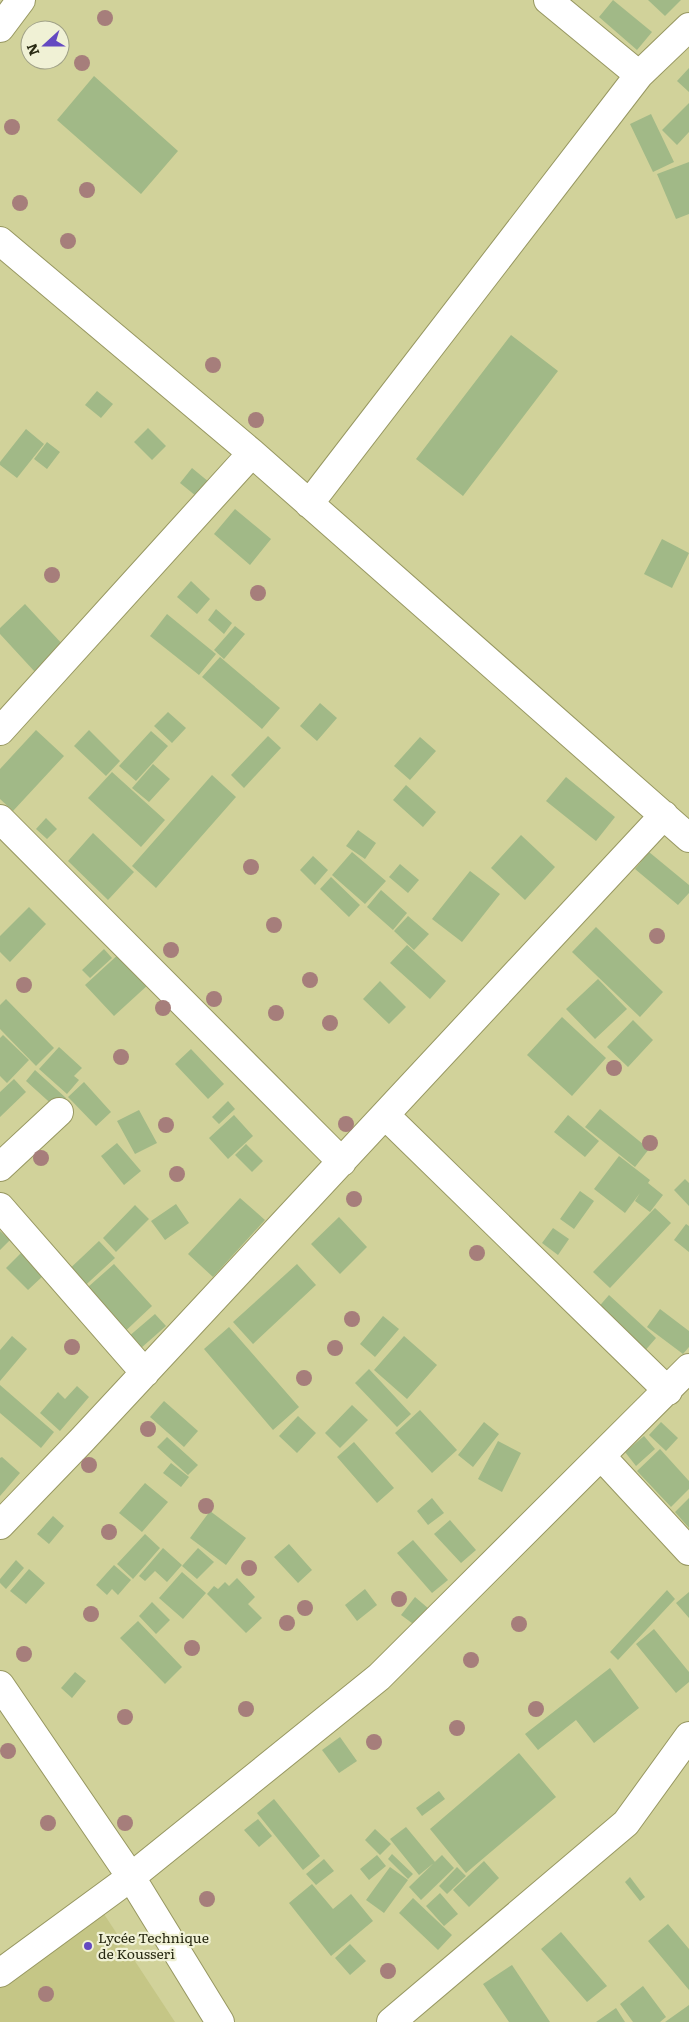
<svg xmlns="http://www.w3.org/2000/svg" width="689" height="2022" font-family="Literata,serif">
	<rect width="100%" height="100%" fill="#d1d29a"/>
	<path fill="#c5c686" d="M100 1908 175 2022H0V1985Z"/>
	<path fill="#a1b987" d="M613 0 652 32 637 50 599 17Z
		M648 0H681L665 16Z
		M689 68V92L677 81Z
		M94 76 178 151 141 194 57 120Z
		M689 103V132L677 145 662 130Z
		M651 114 674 162 653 172 630 124Z
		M689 162V214L676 219 657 174Z
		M511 335 558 371 463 496 416 459Z
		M97 391 113 404 101 418 85 405Z
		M148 428 166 446 152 460 134 442Z
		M26 429 44 444 17 478 0 465V462Z
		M47 442 60 452 47 469 34 459Z
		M192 468 209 482 196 496 180 483Z
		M235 509 271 539 250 565 214 534Z
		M662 539 689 553 672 588 644 574Z
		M191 581 210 599 197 614 177 597Z
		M25 604 64 646 35 672 0 634V628Z
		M216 609 232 623 224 634 208 620Z
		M167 614 216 654 199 675 150 636Z
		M235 626 245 634 224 659 214 650Z
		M220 657 280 708 262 729 202 677Z
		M320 703 337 718 317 741 300 726Z
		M168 712 186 728 172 743 154 726Z
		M36 730 64 756 13 811 0 799V769Z
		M89 730 120 761 106 776 74 746Z
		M151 731 168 746 136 781 119 766Z
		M268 736 281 748 244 788 231 775Z
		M420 737 436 751 410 780 394 766Z
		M153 764 170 779 149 802 132 788Z
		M112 772 165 820 141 847 88 798Z
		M212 775 236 797 156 888 132 866Z
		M566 777 615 817 596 841 546 801Z
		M406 785 436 812 423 827 393 800Z
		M46 818 57 829 47 839 36 829Z
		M358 830 376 843 365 859 346 846Z
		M93 833 134 872 108 900 68 861Z
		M521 835 555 867 525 900 491 868Z
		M352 852 386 881 365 904 332 875Z
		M649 852 689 885V893L678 905 635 869Z
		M313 856 328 870 315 885 300 870Z
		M400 864 419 880 408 893 389 877Z
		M470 871 500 894 462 942 432 919Z
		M331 877 360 905 349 917 320 889Z
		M381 890 407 913 393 930 367 907Z
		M29 907 46 924 10 962 0 952V936Z
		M408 916 429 934 414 950 394 931Z
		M596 927 663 992 640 1017 572 952Z
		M407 945 446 981 430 999 390 963Z
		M104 949 112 958 90 978 82 970Z
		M121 952 149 984 114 1016 85 985Z
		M598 979 627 1009 595 1039 566 1009Z
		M380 981 406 1007 389 1024 363 999Z
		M6 999 54 1048 36 1066 0 1029V1005Z
		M562 1017 606 1058 572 1096 527 1055Z
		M633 1020 653 1040 628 1067 607 1047Z
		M3 1035 29 1060 7 1083 0 1076V1038Z
		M59 1047 82 1068 74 1076 79 1080 67 1094 39 1069Z
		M191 1049 224 1084 208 1099 175 1064Z
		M35 1070 66 1098 57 1109 26 1081Z
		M14 1079 26 1092 0 1117V1092Z
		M84 1082 111 1112 96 1126 68 1097Z
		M228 1101 235 1109 219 1124 212 1117Z
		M600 1109 649 1149 635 1167 585 1127Z
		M139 1110 157 1143 135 1154 117 1121Z
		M234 1115 253 1136 228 1159 209 1138Z
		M568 1115 599 1141 585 1157 554 1132Z
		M117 1143 141 1171 124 1185 101 1156Z
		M246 1144 263 1161 252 1172 235 1155Z
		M619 1156 650 1180 648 1183 663 1195 650 1212 635 1201 640 1193 625 1213 594 1189Z
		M685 1179 689 1183V1206L674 1190Z
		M580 1191 594 1201 574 1229 560 1219Z
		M240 1198 265 1220 213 1277 188 1254Z
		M176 1204 189 1223 165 1240 151 1221Z
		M135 1205 149 1219 116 1252 103 1238Z
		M655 1208 671 1223 610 1288 593 1272Z
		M339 1217 367 1247 340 1274 311 1244Z
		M686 1224 689 1226V1252L674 1240Z
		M553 1228 569 1239 558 1255 542 1243Z
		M0 1231 10 1240 0 1250Z
		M99 1241 115 1258 77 1293 62 1276Z
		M22 1252 44 1275 28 1290 6 1268Z
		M114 1264 152 1306 118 1338 79 1295Z
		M297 1264 316 1285 253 1344 233 1322Z
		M609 1295 656 1338 643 1353 596 1310Z
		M660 1309 689 1331V1347L683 1354 647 1327Z
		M155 1314 166 1326 132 1356 121 1343Z
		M383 1316 399 1329 375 1357 360 1344Z
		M229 1327 299 1407 273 1430 204 1349Z
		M12 1336 27 1349 0 1381V1350Z
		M404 1336 437 1365 407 1399 374 1370Z
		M369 1369 411 1414 397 1427 355 1383Z
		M0 1385 54 1432 41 1448 0 1413Z
		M77 1386 89 1397 60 1431 40 1413 58 1392 65 1399Z
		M164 1401 198 1431 184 1447 150 1417Z
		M352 1405 368 1420 340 1448 325 1433Z
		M420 1410 457 1450 432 1473 395 1433Z
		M298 1416 316 1433 297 1453 279 1436Z
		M484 1422 499 1434 473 1467 458 1455Z
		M661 1422 678 1438 666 1451 649 1435Z
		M644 1436 655 1449 636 1466 625 1452Z
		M167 1437 198 1465 188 1475 157 1447Z
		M498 1441 521 1453 502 1492 478 1479Z
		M354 1442 394 1488 377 1503 337 1457Z
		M660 1449 689 1481V1489L671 1507 637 1471Z
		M2 1457 20 1473 0 1496V1458Z
		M171 1463 189 1477 181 1487 163 1473Z
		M145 1483 168 1502 142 1532 119 1513Z
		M432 1498 444 1513 428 1525 417 1511Z
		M689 1498V1528L675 1512Z
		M210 1511 246 1538 226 1565 190 1538Z
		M53 1516 64 1526 49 1544 37 1534Z
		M450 1520 476 1550 461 1563 434 1534Z
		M145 1534 160 1548 133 1579 117 1564Z
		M413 1540 448 1580 432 1593 397 1553Z
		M289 1544 312 1570 298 1583 274 1557Z
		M163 1548 182 1565 167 1582 155 1571 145 1581 139 1576Z
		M198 1548 214 1562 197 1579 182 1566Z
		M16 1560 24 1568 6 1589 0 1583V1579Z
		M114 1565 131 1580 118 1595 112 1589 107 1595 96 1585Z
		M29 1569 45 1583 26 1604 10 1591Z
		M182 1572 206 1593 183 1619 159 1598Z
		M237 1578 255 1597 248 1604 262 1618 246 1633 207 1594 214 1586 218 1589 225 1582 229 1586Z
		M365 1589 377 1605 357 1621 345 1605Z
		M667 1590 675 1599 618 1660 610 1652Z
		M689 1592V1618L676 1603Z
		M415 1597 429 1609 416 1626 401 1615Z
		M152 1602 170 1620 156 1634 139 1616Z
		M138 1621 182 1667 165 1684 120 1638Z
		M654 1629 689 1672V1682L676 1693 636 1644Z
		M610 1668 639 1708 594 1743 576 1720 538 1750 525 1734Z
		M75 1672 86 1681 72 1698 61 1688Z
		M340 1737 357 1761 339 1773 322 1750Z
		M519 1753 556 1797 466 1873 430 1829Z
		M439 1791 445 1799 422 1816 416 1808Z
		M274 1799 320 1856 303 1870 257 1813Z
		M258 1819 272 1836 259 1847 244 1830Z
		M406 1827 435 1862 419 1875 390 1839Z
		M375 1829 391 1844 380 1855 365 1840Z
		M392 1854 413 1874 408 1879 388 1859Z
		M377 1855 386 1866 369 1880 360 1869Z
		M442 1855 454 1868 421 1900 409 1887Z
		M324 1859 334 1871 316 1885 306 1874Z
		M484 1861 499 1878 469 1907 453 1890Z
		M390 1867 408 1880 384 1913 366 1900Z
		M457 1867 466 1876 447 1894 439 1886Z
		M630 1877 645 1897 640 1901 625 1882Z
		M312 1884 333 1909 351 1894 373 1921 331 1956 289 1903Z
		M440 1893 458 1914 444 1926 426 1906Z
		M413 1898 452 1935 438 1950 399 1913Z
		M668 1924 689 1949V1990L648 1941Z
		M561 1932 607 1986 587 2002 541 1949Z
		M350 1944 366 1961 350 1975 335 1958Z
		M512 1965 550 2022H509L483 1984Z
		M643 1986 666 2017 660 2022H633L620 2004Z
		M689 2005V2022H665Z
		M616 2008 625 2022H596Z"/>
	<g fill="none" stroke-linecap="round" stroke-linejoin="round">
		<defs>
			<path id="street" d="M548 0 639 75 689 27
				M0 28 21 0
				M0 241 252 453 689 838
				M309 504 639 75
				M0 731 252 453
				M0 819 342 1162
				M385 1115 668 1391
				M0 1167 59 1112
				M0 1207 145 1373
				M601 1456 689 1551
				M0 1525 82 1440 664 815
				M0 1685 131 1877 220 2022
				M0 1973 131 1877 379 1677 689 1368
				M391 2022 626 1823 689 1736"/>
		</defs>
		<use href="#street" stroke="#979761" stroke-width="30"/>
		<use href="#street" stroke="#fff" stroke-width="28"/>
	</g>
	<g fill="#a67e7b">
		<circle cx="105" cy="18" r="8"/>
		<circle cx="82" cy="63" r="8"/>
		<circle cx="12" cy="127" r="8"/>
		<circle cx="87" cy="190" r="8"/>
		<circle cx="20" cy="203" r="8"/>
		<circle cx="68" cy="241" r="8"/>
		<circle cx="213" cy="365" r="8"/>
		<circle cx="256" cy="420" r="8"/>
		<circle cx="52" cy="575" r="8"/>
		<circle cx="258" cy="593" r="8"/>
		<circle cx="251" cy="867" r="8"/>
		<circle cx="274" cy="925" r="8"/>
		<circle cx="657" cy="936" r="8"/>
		<circle cx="171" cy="950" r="8"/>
		<circle cx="310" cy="980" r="8"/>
		<circle cx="24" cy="985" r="8"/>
		<circle cx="214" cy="999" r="8"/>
		<circle cx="163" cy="1008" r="8"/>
		<circle cx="276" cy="1013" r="8"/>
		<circle cx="330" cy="1023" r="8"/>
		<circle cx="121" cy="1057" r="8"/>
		<circle cx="614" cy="1068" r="8"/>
		<circle cx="346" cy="1124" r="8"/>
		<circle cx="166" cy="1125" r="8"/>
		<circle cx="650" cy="1143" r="8"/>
		<circle cx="41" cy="1158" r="8"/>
		<circle cx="177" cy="1174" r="8"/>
		<circle cx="354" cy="1199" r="8"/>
		<circle cx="477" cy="1253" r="8"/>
		<circle cx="352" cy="1319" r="8"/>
		<circle cx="72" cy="1347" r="8"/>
		<circle cx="335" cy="1348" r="8"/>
		<circle cx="304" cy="1378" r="8"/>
		<circle cx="148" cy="1429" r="8"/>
		<circle cx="89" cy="1465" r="8"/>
		<circle cx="206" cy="1506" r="8"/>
		<circle cx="109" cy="1532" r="8"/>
		<circle cx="249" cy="1568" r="8"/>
		<circle cx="399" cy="1599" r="8"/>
		<circle cx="305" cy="1608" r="8"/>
		<circle cx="91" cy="1614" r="8"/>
		<circle cx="287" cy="1623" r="8"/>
		<circle cx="519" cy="1624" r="8"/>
		<circle cx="192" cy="1648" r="8"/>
		<circle cx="24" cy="1654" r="8"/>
		<circle cx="471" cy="1660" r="8"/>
		<circle cx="246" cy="1709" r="8"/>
		<circle cx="536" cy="1709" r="8"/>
		<circle cx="125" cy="1717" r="8"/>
		<circle cx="457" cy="1728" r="8"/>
		<circle cx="374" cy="1742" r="8"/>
		<circle cx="8" cy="1751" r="8"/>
		<circle cx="48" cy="1823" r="8"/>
		<circle cx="125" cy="1823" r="8"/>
		<circle cx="207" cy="1899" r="8"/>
		<circle cx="388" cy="1971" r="8"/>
		<circle cx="46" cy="1994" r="8"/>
	</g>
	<circle fill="#6449c1" stroke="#f0f1d5" stroke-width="2" cx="88" cy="1946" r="5"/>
	<g text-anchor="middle" stroke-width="4.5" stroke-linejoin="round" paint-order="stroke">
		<g font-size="14" fill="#292a13" stroke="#f0f1d5" text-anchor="start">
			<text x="98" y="1943">Lycée Technique<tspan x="98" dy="16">de Kousseri</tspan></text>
		</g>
	</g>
	<g transform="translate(45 45) rotate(249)"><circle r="24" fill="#f0f1d5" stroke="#a0a187"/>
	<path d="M0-4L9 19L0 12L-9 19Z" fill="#6449c1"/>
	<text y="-8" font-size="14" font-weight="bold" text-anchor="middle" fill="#292a13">N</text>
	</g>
</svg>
